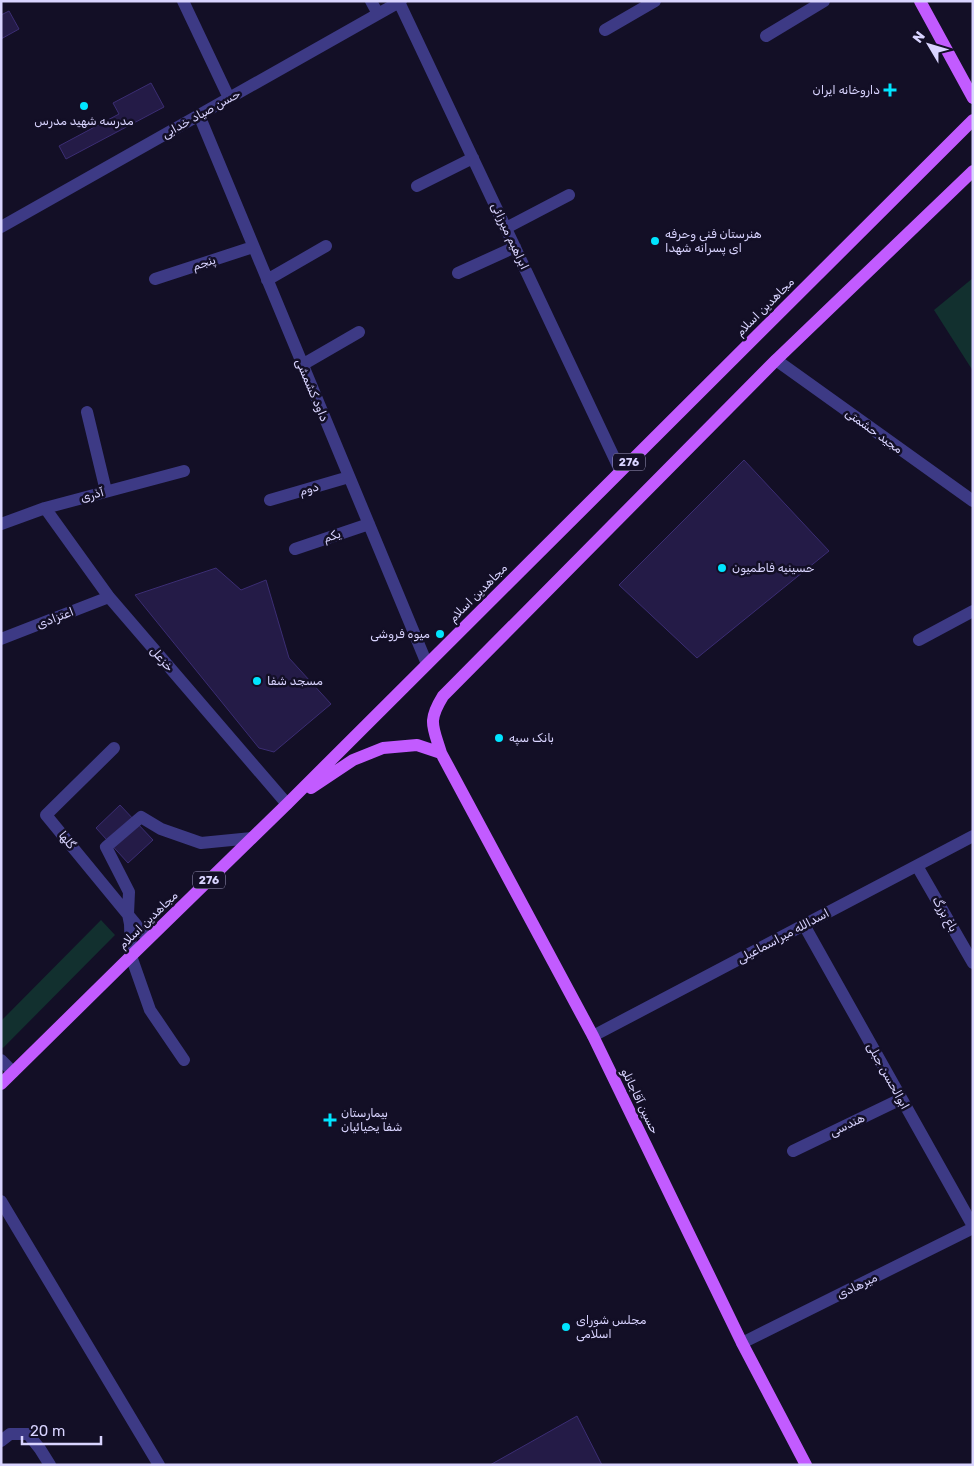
<svg xmlns="http://www.w3.org/2000/svg" width="974" height="1466" font-family="Rubik,'Noto Naskh Arabic',sans-serif">
	<rect width="100%" height="100%" fill="#130f26"/>
	<path fill="#12302f" d="M973 278V371L934 310Z
		M101 920 115 935 3 1048 1 1047V1021Z"/>
	<path fill="#241b47" stroke="#3b2d73" d="M9 11 19 29 1 39V15Z
		M151 83 164 107 66 159 59 146 119 114 113 103Z
		M744 460 829 551 697 658 619 585Z
		M216 568 241 590 266 580 289 658 331 704 274 752 259 748 135 595Z
		M120 805 153 840 128 863 96 828Z
		M577 1416 602 1465H490Z"/>
	<g fill="none" stroke-linecap="round" stroke-linejoin="round">
		<path stroke="#3d3a85" stroke-width="12" d="M183 1 229 98
			M371 1 378 14
			M399 2 620 470
			M605 30 655 1
			M766 36 824 1
			M199 115 427 664
			M417 186 473 158
			M1 227 401 1
			M506 228 569 195
			M458 273 515 247
			M155 279 253 247
			M267 280 326 246
			M776 360 973 501
			M302 365 359 332
			M87 412 106 491
			M270 500 349 477
			M45 508 109 597 287 804
			M1 524 45 508 184 471
			M295 549 369 524
			M1 639 109 597
			M919 640 973 611
			M114 748 46 815 148 939
			M917 866 973 963
			M804 925 973 1226
			M593 1036 973 836
			M1 1060 13 1072
			M184 1060 150 1010 131 956 130 924 128 914 129 892 106 847 141 817 161 829 201 843 252 838
			M793 1151 901 1099
			M1 1201 159 1465
			M742 1343 973 1228
			M1 1441 10 1434H28L40 1449 50 1465"/>
		<path stroke="#c25bff" stroke-width="12" d="M920 1 973 98
			M311 788 353 760 383 748 417 745 441 753
			M1 1084 131 956 287 804 973 120
			M806 1465 742 1343 593 1036 441 753C433 726 427 722 443 696L776 360 973 171"/>
	</g>
	<g fill="#00e5ff" stroke="#130f26" stroke-width="2">
		<path d="M887.5 82.5h5v5h5v5h-5v5h-5v-5h-5v-5h5z"/>
		<circle cx="84" cy="106" r="5"/>
		<circle cx="655" cy="241" r="5"/>
		<circle cx="722" cy="568" r="5"/>
		<circle cx="440" cy="634" r="5"/>
		<circle cx="257" cy="681" r="5"/>
		<circle cx="499" cy="738" r="5"/>
		<path d="M327.5 1112.5h5v5h5v5h-5v5h-5v-5h-5v-5h5z"/>
		<circle cx="566" cy="1327" r="5"/>
	</g>
	<g text-anchor="middle" stroke-width="5" stroke-linejoin="round" paint-order="stroke">
		<g fill="#130f26" stroke="#9e99be" stroke-width="1">
			<rect x="613" y="453.5" width="32" height="17" rx="4"/>
			<rect x="193" y="871.5" width="32" height="17" rx="4"/>
		</g>
		<g font-size="11" font-weight="bold" fill="#d9d4ff">
			<text x="629" y="466">276</text>
			<text x="209" y="884">276</text>
		</g>
		<g font-size="12" fill="#d9d4ff" stroke="#130f26" text-anchor="start">
			<text x="880" y="94" text-anchor="end">داروخانه ایران</text>
			<text x="84" y="125" text-anchor="middle">مدرسه شهید مدرس</text>
			<text x="665" y="238">هنرستان فنی وحرفه<tspan x="665" dy="14">ای پسرانه شهدا</tspan></text>
			<text x="732" y="572">حسینیه فاطمیون</text>
			<text x="430" y="638" text-anchor="end">میوه فروشی</text>
			<text x="267" y="685">مسجد شفا</text>
			<text x="509" y="742">بانک سپه</text>
			<text x="341" y="1117">بیمارستان<tspan x="341" dy="14">شفا یحیائیان</tspan></text>
			<text x="576" y="1324">مجلس شورای<tspan x="576" dy="14">اسلامی</tspan></text>
		</g>
		<g font-size="12" fill="#d9d4ff" stroke="#130f26">
			<text transform="translate(201 114) rotate(-29)" y="4">حسن صیاد خدایی</text>
			<text transform="translate(510 236) rotate(65)" y="4">ابراهیم میرزائی</text>
			<text transform="translate(204 263) rotate(-18)" y="4">پنجم</text>
			<text transform="translate(765 307) rotate(-45)" y="4">مجاهدین اسلام</text>
			<text transform="translate(312 390) rotate(67)" y="4">داود کشمشی</text>
			<text transform="translate(874 431) rotate(36)" y="4">مجید حشمتی</text>
			<text transform="translate(309 489) rotate(-16)" y="4">دوم</text>
			<text transform="translate(92 495) rotate(-16)" y="4">آذری</text>
			<text transform="translate(332 536) rotate(-18)" y="4">یکم</text>
			<text transform="translate(478 593) rotate(-45)" y="4">مجاهدین اسلام</text>
			<text transform="translate(55 618) rotate(-21)" y="4">اعتزادی</text>
			<text transform="translate(162 659) rotate(49)" y="4">خزعل</text>
			<text transform="translate(67 840) rotate(51)" y="4">گلها</text>
			<text transform="translate(945 914) rotate(60)" y="4">باغ بزرگ</text>
			<text transform="translate(148 920) rotate(-44)" y="4">مجاهدین اسلام</text>
			<text transform="translate(783 936) rotate(-28)" y="4">اسدالله میراسماعیلی</text>
			<text transform="translate(888 1076) rotate(61)" y="4">ابوالحسن جبلی</text>
			<text transform="translate(640 1101) rotate(64)" y="4">حسین آقاجانلو</text>
			<text transform="translate(847 1125) rotate(-26)" y="4">هندسی</text>
			<text transform="translate(857 1286) rotate(-26)" y="4">میرهادی</text>
		</g>
	</g>
	<rect width="974" height="1466" fill="none" stroke="#d9d4ff" stroke-width="5"/>
	<g transform="translate(929 45) rotate(308)" stroke="#130f26" stroke-width="4" paint-order="stroke">
	<path d="M0-4L9 19L0 12L-9 19Z" fill="#d9d4ff"/>
	<text y="-8" font-size="14" font-weight="bold" text-anchor="middle" fill="#d9d4ff">N</text>
	</g>
	<path d="M22 1436v8h79v-8" fill="none" stroke="#d9d4ff" stroke-width="2.5"/>
	<text x="30" y="1436" font-size="15" fill="#d9d4ff" stroke="#130f26" stroke-width="4" paint-order="stroke">20 m</text>
</svg>
